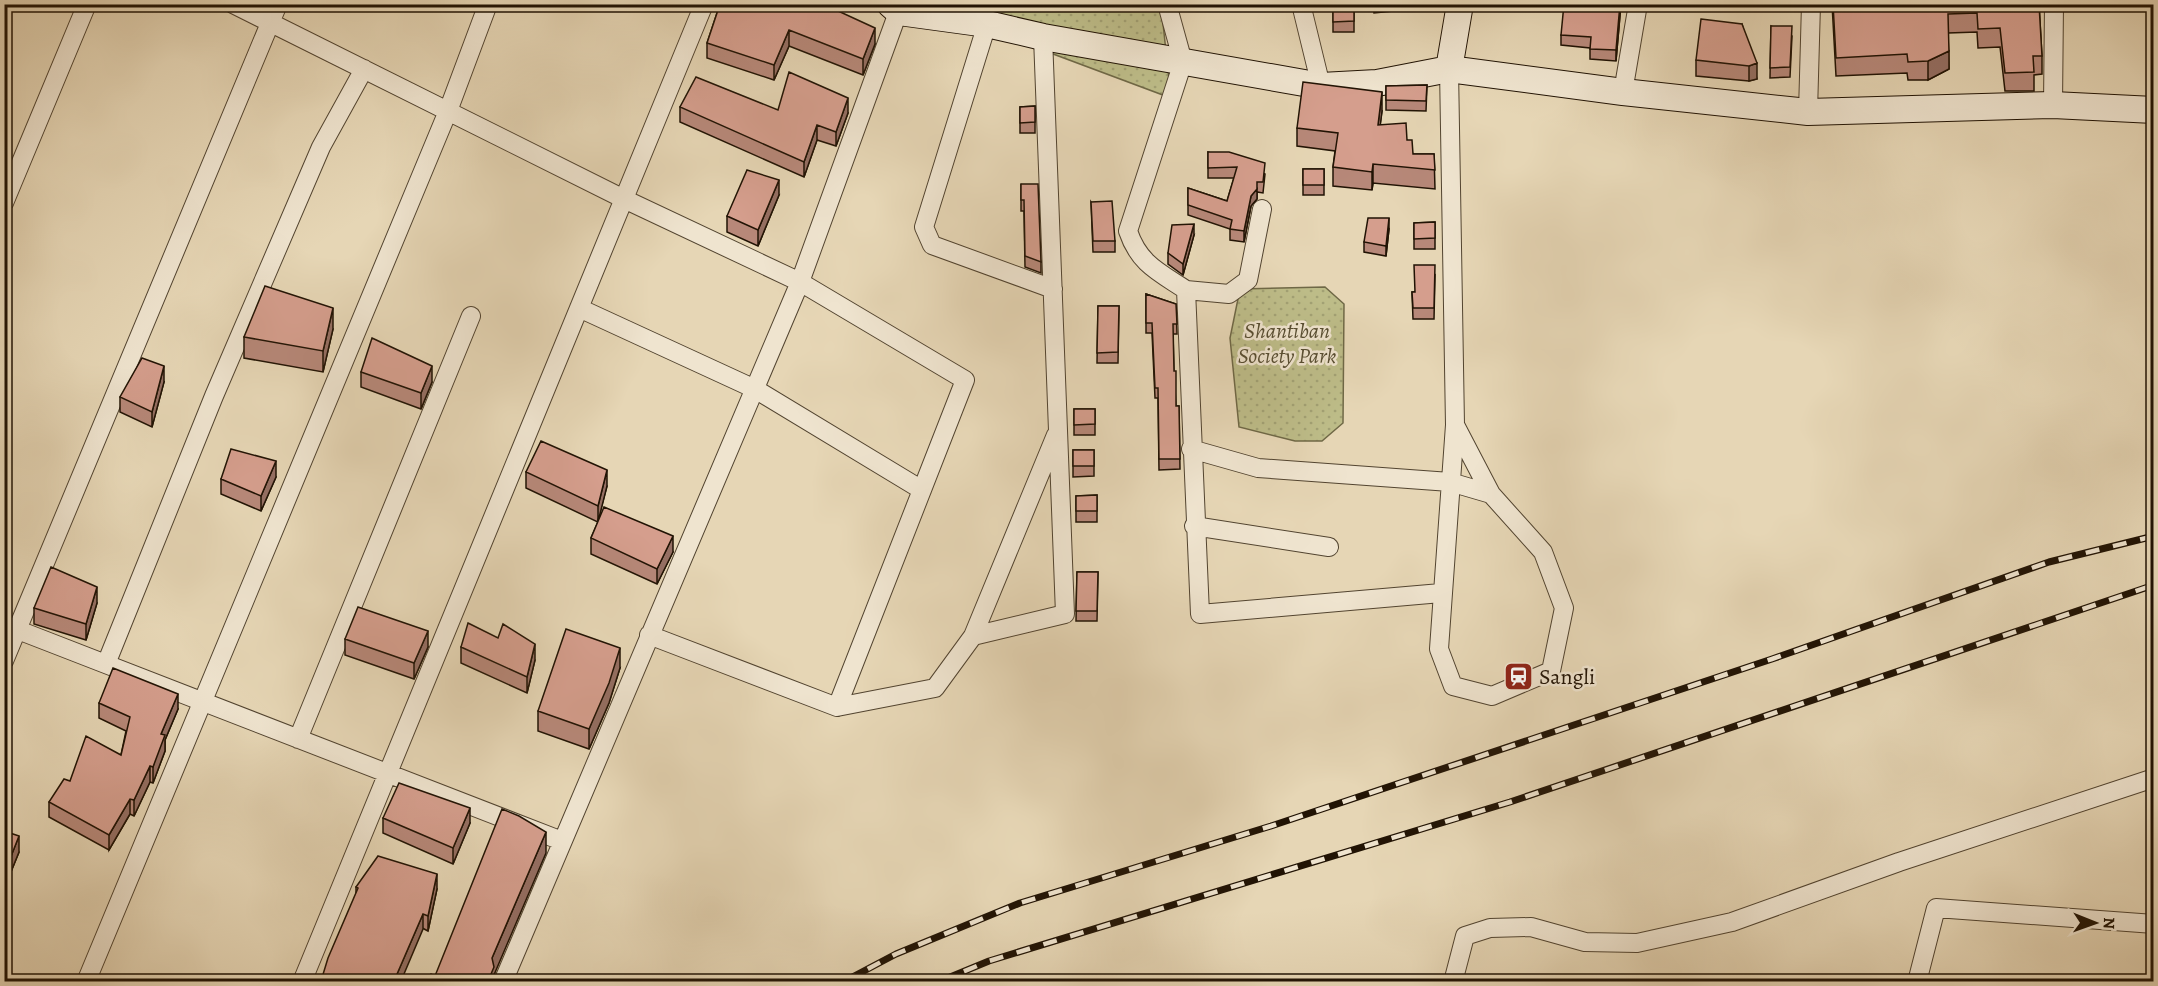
<svg xmlns="http://www.w3.org/2000/svg" width="2158" height="986" font-family="Alegreya,serif">
	<defs>
		<pattern id="park-dots" width="8" height="8" patternUnits="userSpaceOnUse" patternTransform="scale(1.5)"><rect width="8" height="8" fill="#bdbc88"/><path d="M2 2h.1M6 6h.1" fill="none" stroke="#a2a174" stroke-width="1.8" stroke-linecap="round"/></pattern>
	</defs>
	<rect width="100%" height="100%" fill="#e6d6b5"/>
	<filter id="stains"><feTurbulence type="fractalNoise" baseFrequency=".00333" numOctaves="4"/><feColorMatrix values="0 0 0 0 .2 0 0 0 0 .09 0 0 0 0 .02 0 0 0 .5 -.17"/></filter>
	<radialGradient id="worn" r=".72"><stop offset=".6" stop-color="#630" stop-opacity="0"/><stop offset="1" stop-color="#630" stop-opacity=".3"/></radialGradient>
	<path fill="url(#park-dots)" stroke="#6f6846" stroke-width="1.5" d="M922 5H1161L1171 98Z
		M1325 287 1344 304 1343 423 1322 441H1295L1239 427 1230 338 1240 289Z"/>
	<g fill="none" stroke-linecap="round" stroke-linejoin="round">
		<defs>
			<path id="minor" d="M233 4 624 199 800 282 965 380 837 707 935 688 973 636 1065 614 1043 37
				M1167 4 1183 62 1128 231C1139 264 1159 272 1186 290L1200 614 1441 593
				M1301 4 1321 86
				M987 24 924 227 932 245 1053 289
				M1449 69 1455 425 1439 649 1453 686 1492 696 1551 671 1564 608 1543 552 1491 494 1455 425
				M1623 92 1638 4
				M2053 105 2054 4
				M1808 112 1811 4
				M4 203 87 4
				M1186 290 1229 294 1248 280 1262 209
				M579 308 755 389 922 490
				M1191 449 1258 468 1450 482 1491 494
				M1194 526 1329 547
				M18 630 562 841
				M649 635 837 707
				M973 636 1056 435
				M4 661 278 4
				M106 664 214 396 321 147 364 69
				M298 739 471 316
				M86 982 448 111 488 4
				M302 982 704 4
				M503 982 800 282 901 4
				M1453 982 1465 936 1490 928 1531 927 1585 942 1637 943 1732 922 1899 862 2154 778
				M1917 982 1936 908 2154 924"/>
			<path id="secondary" d="M890 4 899 12 987 24 1043 37 1321 86 1377 83 1449 69 1460 4
				M1449 69 1623 92 1808 112 2053 105 2154 110"/>
		</defs>
		<use href="#minor" stroke="#524430" stroke-width="20"/>
		<use href="#secondary" stroke="#211304" stroke-width="28"/>
		<use href="#minor" stroke="#efe4cf" stroke-width="18"/>
		<use href="#secondary" stroke="#efe4cf" stroke-width="26"/>
		<defs>
			<path id="rail" d="M843 982 896 954 1020 903 1271 826 1772 659 2049 562 2154 536
				M938 982 989 961 1510 802 2154 585"/>
		</defs>
		<use href="#rail" stroke="#211304" stroke-width="7"/>
		<use href="#rail" stroke="#efe4cf" stroke-width="4.5" stroke-dasharray="14" stroke-linecap="butt"/>
	</g>
	<path fill="#b78879" stroke="#211304" stroke-width="1.5" d="M720 4 875 44 863 75 789 46 774 80 707 58V43Z
		M1373 4H1403V10L1374 13Z
		M1621 4 1616 61 1590 59V48L1561 45V35Z
		M1698 4H1720V11H1699Z
		M1832 4H2039L2042 56V74L2034 75V91H2005L2000 47 1978 48 1977 32 1948 33 1949 69 1928 80H1908L1907 73 1836 76Z
		M1333 6H1354V32H1333Z
		M1742 24 1757 79 1749 81 1696 76V60Z
		M1771 26 1792 36 1790 77 1770 78Z
		M1427 85 1426 111 1386 110V86Z
		M1035 106V133H1020V107Z
		M680 107 778 110 848 113 836 146 817 140 804 177 680 122Z
		M1382 111 1380 125 1407 140 1413 154H1434L1435 189 1373 183 1372 190 1333 186V167L1335 151 1297 146V128Z
		M1208 152 1265 174 1263 193 1257 192V199L1251 206 1244 242 1230 240V229L1188 215V188L1227 201 1234 178H1208Z
		M1303 169H1324V195H1303Z
		M1021 184 1041 262V273L1025 267 1024 211H1021Z
		M779 195 758 246 727 232V216Z
		M1091 202 1115 241V252H1093Z
		M1435 222V249H1414V223Z
		M1389 229 1386 256 1364 252V242Z
		M1194 235 1183 275 1168 264V253Z
		M1435 275 1434 319H1413L1412 292H1414Z
		M1146 294 1176 304 1177 334H1173L1174 371 1176 406H1179L1180 469 1159 470 1158 398H1155L1152 333H1146Z
		M1098 306H1119L1118 363H1097Z
		M333 329 323 372 244 358V337Z
		M361 372 432 382 421 409 361 387Z
		M164 382 152 427 120 412V397Z
		M1074 409H1095V435H1074Z
		M1073 450H1094V476L1073 477Z
		M526 472 607 486 598 520 673 552 657 584 591 554V538L598 522 526 488Z
		M276 477 261 511 221 494V479Z
		M1097 495V522H1076V496Z
		M1077 572H1098L1097 621H1076Z
		M97 603 86 640 34 624V608Z
		M345 639 428 647 414 679 345 655Z
		M461 647 535 660 527 693 461 663Z
		M620 668 609 703 589 749 538 731V711Z
		M99 703 178 709 165 740V751L153 783 150 782 134 816 130 814 109 850 49 817V802L70 781 121 755 126 731 99 718Z
		M383 818 470 823 453 864 383 833Z
		M4 831 19 852 6 884H4Z
		M356 887 437 889 428 931 356 893Z"/>
	<path fill="#956f63" stroke="#211304" stroke-width="1.5" d="M1620 4H1621L1616 61V50Z
		M875 28V44L863 75V59Z
		M789 30V46L774 80V65Z
		M1949 51V69L1928 80V61Z
		M1757 63V79L1749 81V66Z
		M1382 92V111L1378 144V125Z
		M848 98V113L836 146V132Z
		M817 125V140L804 177V162Z
		M1373 164V183L1372 190V172Z
		M779 180V195L758 246V230Z
		M1257 189V199L1251 206 1244 242V231L1251 196Z
		M1389 218V229L1386 256V246Z
		M1194 224V235L1183 275V264Z
		M333 308V329L323 372V351Z
		M164 366V382L152 427V412Z
		M432 366V382L421 409V393Z
		M276 461V477L261 511V496Z
		M607 470V486L598 522V506Z
		M673 536V552L657 584V569Z
		M97 587V603L86 640V624Z
		M428 631V647L414 679V663Z
		M535 644V660L527 693V677Z
		M620 648V668L609 703 589 749V729Z
		M178 694V709L165 740V751L153 783V767L161 734Z
		M150 766V782L134 816V800Z
		M130 799V814L109 850V835Z
		M470 808V823L453 864V848Z
		M546 832V853L494 975V981H488L492 958Z
		M19 836V852L6 884V869Z
		M437 874V889L428 931V916Z
		M423 914V929L401 981H394Z"/>
	<path fill="#d59e8d" stroke="#211304" stroke-width="1.5" d="M720 4H823L875 28 863 59 789 30 774 65 707 43Z
		M1564 4H1620L1616 50 1590 49 1591 37 1561 35Z
		M1833 4H2039L2042 56H2033L2034 72 2005 73 2000 28 1978 29 1977 13 1948 14 1949 51 1928 61 1908 62 1907 54 1836 58Z
		M1333 6H1354V21L1333 22Z
		M1701 19 1742 24 1757 63 1749 66 1696 60Z
		M1771 26H1792L1790 67 1770 68Z
		M789 72 848 98 836 132 817 125 804 162 680 107 696 77 778 110Z
		M1303 82 1382 92 1378 125 1406 123 1407 140H1412L1413 154H1434L1435 170 1373 164 1372 172 1333 167 1338 133 1297 128Z
		M1427 85 1426 101 1386 100V86Z
		M1035 106V122L1020 123V107Z
		M1208 152H1229L1265 163 1263 182H1257V189L1251 196 1244 231 1230 229 1232 220 1188 205V188L1227 201 1237 167 1208 168Z
		M1303 169H1324V185H1303Z
		M747 170 779 180 758 230 727 216Z
		M1021 184H1038L1041 262 1025 256 1024 200H1021Z
		M1112 201 1115 241H1093L1091 202Z
		M1368 218H1389L1386 246 1364 242Z
		M1435 222V238L1414 239V223Z
		M1194 224 1183 264 1168 253 1172 225Z
		M1414 265H1435L1434 308H1413L1412 292H1415Z
		M265 286 333 308 323 351 244 337Z
		M1146 294 1176 304 1177 324H1173L1174 371H1176V406H1179L1180 459H1159L1158 388H1155L1152 323H1146Z
		M1098 306H1119L1118 352 1097 353Z
		M372 338 432 366 421 393 361 372Z
		M142 358 164 366 152 412 120 397Z
		M1074 409H1095V424L1074 425Z
		M541 441 607 470 598 506 526 472Z
		M231 449 276 461 261 496 221 479Z
		M1073 450H1094V466H1073Z
		M1097 495V511H1076V496Z
		M604 507 673 536 657 569 591 538Z
		M51 567 97 587 86 624 34 608Z
		M1077 572H1098L1097 611H1076Z
		M358 607 428 631 414 663 345 639Z
		M468 623 498 638 503 624 535 644 527 677 461 647Z
		M566 629 620 648 609 683 589 729 538 711Z
		M113 668 178 694 161 734 165 735 153 767 150 766 134 800 130 799 109 835 49 802 64 779 70 781 86 736 121 755 130 717 99 703Z
		M399 783 470 808 453 848 383 818Z
		M502 809 519 816 546 832 492 958 494 967 488 981H428L431 974 435 976Z
		M4 831 19 836 6 869 4 868Z
		M378 856 437 874 428 916 423 914 394 981H321L328 958 358 888 356 887Z"/>
	<defs>
		<symbol id="station-square" viewBox="-11 -11 22 22"><rect x="-9" y="-9" width="18" height="18" rx="4" fill="#8f2418" stroke="#efe4cf"/><path d="M-3-6H3Q5-6 5-4V2Q5 4 3 4L4.5 6H3L1.5 4h-3L-3 6H-4.5L-3 4Q-5 4-5 2V-4Q-5-6-3-6ZM-3.5-4v3h7v-3ZM-3.5 1v1.5H-2V1ZM2 1v1.5H3.5V1Z" fill="#fff"/></symbol>
	</defs>
	<g fill-rule="evenodd">
		<use href="#station-square" x="1502" y="660" width="33" height="33"/>
	</g>
	<g text-anchor="middle" stroke-width="5" stroke-linejoin="round" paint-order="stroke">
		<g font-size="22" font-style="italic" fill="#584e32" stroke="#efe4cf">
			<text x="1287" y="338">Shantiban<tspan x="1287" dy="25">Society Park</tspan></text>
		</g>
		<g font-size="22" fill="#211304" stroke="#efe4cf" text-anchor="start">
			<text x="1539" y="684">Sangli</text>
		</g>
	</g>
	<rect width="2158" height="986" fill="none" stroke="#e6d6b5" stroke-width="24"/>
	<rect x="6" y="6" width="2146" height="974" fill="none" stroke="#211304" stroke-width="3"/>
	<rect x="12" y="12" width="2134" height="962" fill="none" stroke="#211304" stroke-width="1.5"/>
	<g transform="translate(2095 923) rotate(91)" stroke="#efe4cf" stroke-width="4.5" paint-order="stroke">
	<path d="M0-4.5L10 22L0 15L-10 22Z" fill="#211304"/>
	<text y="-9" font-size="16" font-weight="bold" text-anchor="middle" fill="#211304">N</text>
	</g>
	<rect width="100%" height="100%" filter="url(#stains)"/>
	<rect width="100%" height="100%" fill="url(#worn)"/>
</svg>
